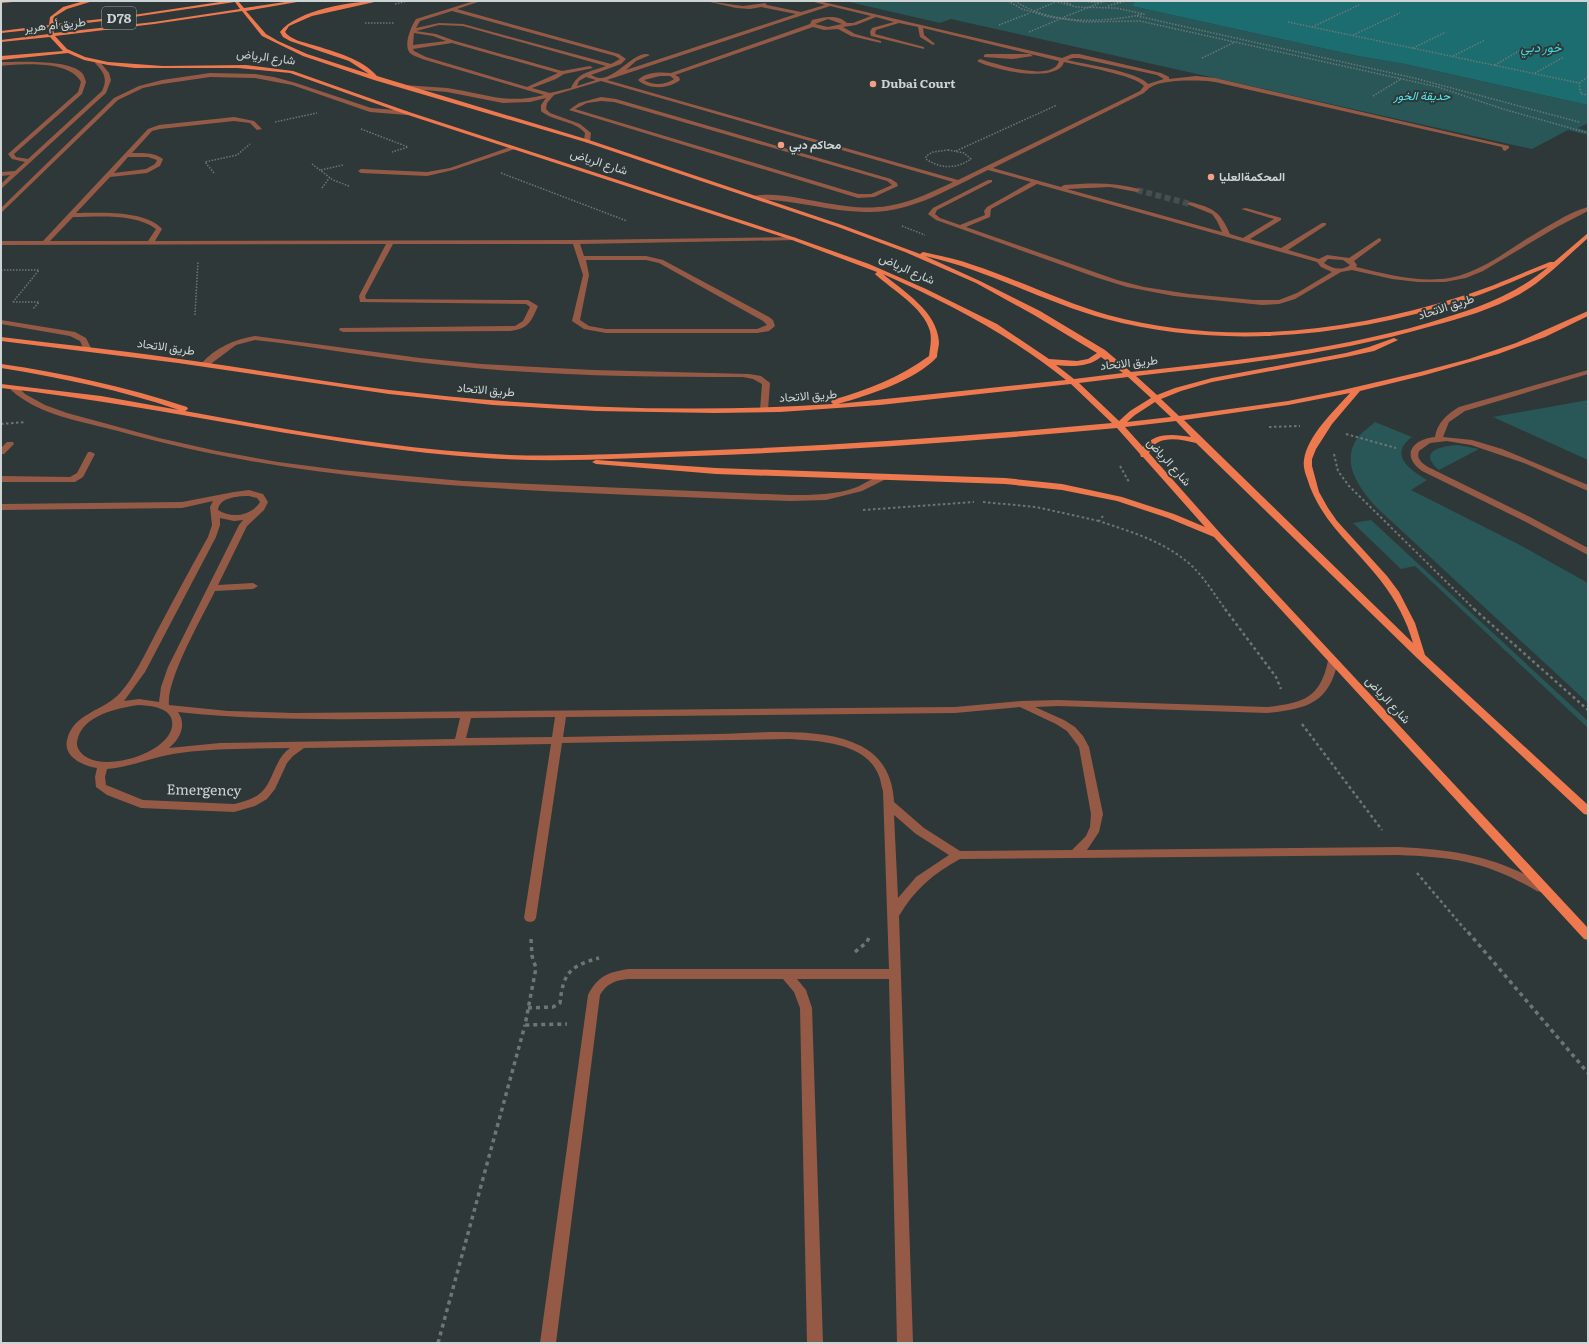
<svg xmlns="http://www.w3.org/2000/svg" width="1589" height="1344" font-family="Literata,Vazirmatn,serif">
	<rect width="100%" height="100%" fill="#2e3838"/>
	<path fill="#295657" d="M845 1H1135L1132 6 1358 56 1405 64 1588 105V123L1578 128 1588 131V135L1568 130 1532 149 951 19 940 23Z
		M1588 400V460L1493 417Z
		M1375 422 1412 437C1388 455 1410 470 1427 480L1411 490 1518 544 1588 583V703L1376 507C1359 488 1339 461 1359 436 1363 431 1370 427 1375 422Z
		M1458 445 1479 449 1439 470C1417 451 1441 446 1458 445Z
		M1371 520 1588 721V728L1415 566 1401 569 1353 523Z"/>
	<path fill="#1c6d70" d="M1135 1H1588V105L1405 64 1358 56 1132 6Z"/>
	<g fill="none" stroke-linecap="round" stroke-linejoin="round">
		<path stroke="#464f4f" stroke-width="6" stroke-dasharray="6 3.5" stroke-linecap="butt" d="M1137 190 1190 204"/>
		<path stroke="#6d7676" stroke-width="1.5" stroke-dasharray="1.5 1.5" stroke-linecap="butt" d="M1008 1 1022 9 1049 17 1085 22 1140 21 1438 87 1503 109 1588 133
			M1015 1C1051 25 1103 23 1144 14L1116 8 1076 7 1055 1
			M1061 1 1071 4
			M1082 1 1099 3
			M1111 1 1121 3
			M395 4 408 1
			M1108 6 1126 1
			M1034 11 1058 1
			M1137 16 1414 78 1579 122
			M1064 17 1105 1
			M1288 22 1579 83 1581 94 1588 95
			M365 23H394
			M999 25 1030 13
			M1312 27 1359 5
			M1029 32 1060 19
			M1353 35 1400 13
			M1413 48 1446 32
			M1453 56 1485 40
			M1202 58 1235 42
			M1495 65 1526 47
			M1535 73 1564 57
			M1579 83 1588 77
			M1373 96 1401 79
			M275 122 317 113
			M361 129 408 147 392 152
			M948 150 964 153 971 159C957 169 940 169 926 159V156L933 152Z
			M956 151 1057 105
			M312 164 333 180 349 186
			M321 170 343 165
			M214 173 205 162 237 155 250 144
			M501 173 627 221
			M322 188 330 177
			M902 226 925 235
			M1 270H39L13 302
			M13 302H39L33 309
			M195 315 198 261"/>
		<path stroke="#6d7676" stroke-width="2" stroke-dasharray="2.5 2.5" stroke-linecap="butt" d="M1 424 26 422
			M1269 427 1300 426
			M1346 434 1396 448
			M1334 454 1338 471 1349 486 1475 610
			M1120 466 1129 482
			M983 502 1036 507 1099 521
			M863 510 974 502
			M1103 516 1099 521C1134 533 1167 542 1194 568 1206 580 1216 597 1226 610"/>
		<path stroke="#6d7676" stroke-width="2.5" stroke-dasharray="3 3" stroke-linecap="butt" d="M1225 609 1276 677 1281 689
			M1474 609 1588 710
			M1302 724 1382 830
			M1417 873 1468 933"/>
		<path stroke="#6d7676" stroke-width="3.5" stroke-dasharray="4 4" stroke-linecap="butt" d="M1468 932 1588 1073
			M531 939 532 956 536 968 525 1025 567 1024
			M855 952 867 942 870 935
			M528 1008 553 1007 560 1003C563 973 570 966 599 958
			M438 1343 525 1025"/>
		<path fill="#955a46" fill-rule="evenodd" d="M474 1H481L457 9 619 54 626 59 621 64 591 75C594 76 597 78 600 78 616 79 637 48 650 55L636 61 626 70 796 14 761 7 750 9 736 8 706 1 743 6 765 3 767 5 801 12 825 5 811 1H819L1062 58 1072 54H1079L1161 73 1169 77V79L1196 76 1215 78 1509 146V148L1505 151 1503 150 1502 147 1215 82C1200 80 1164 79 1151 87 1149 88 1146 91 1144 93L993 168 1061 187 1064 185C1090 183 1114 182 1139 189L1140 190 1137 192 1110 187 1067 189 1222 232 1217 221 1212 214 1187 204 1190 202C1213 208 1220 211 1230 234L1243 238 1274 219 1241 209 1246 208 1281 218V220L1250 239 1281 248 1322 223H1326V225L1288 250 1319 259 1327 255 1349 258 1379 238 1381 239V241L1354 261 1357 265 1356 267C1390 275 1433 287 1467 273 1489 265 1509 250 1528 238 1547 227 1567 213 1588 207V211L1557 227 1483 271 1466 278 1445 282H1418L1392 279 1352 270 1341 272 1295 299 1279 304 1262 305 1174 296 1127 287 1098 278 936 220 928 214 933 208 988 180H992V182L937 210 935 214 940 218 960 225 985 215 984 211 987 207 1031 182 988 170C949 189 909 214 865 212 827 211 792 199 755 199L753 198V196C774 192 799 198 820 202 878 213 900 208 953 182L601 81 554 95 547 103 546 109 550 113 580 124 591 133 590 141 587 143 584 141 585 133C574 120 554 122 541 111V105L546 98 530 102 503 103 447 92 402 88V86L404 85C418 86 433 87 447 88 484 93 505 105 544 95L422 59C419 57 413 56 410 53 403 46 411 26 416 19ZM830 6 871 16 853 23H847C838 14 823 17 812 20L810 24 671 73C660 72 646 72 638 80 649 90 669 89 680 80L679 77 675 75 813 27 824 30 838 29 851 36 881 43V41L855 34 843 27 856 25 876 17 894 22 872 28 870 32 871 36 924 49V47L875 34 876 30 899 23 918 27 920 37 933 45 935 44 924 35 923 28 1059 61C1053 83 996 64 980 59L977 61C992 70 1058 84 1064 62 1080 66 1135 75 1144 86L1140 91 958 180 607 80ZM452 11 615 56 620 59 611 64 463 24 439 23 416 28 420 21ZM828 19 842 24 828 27 815 24ZM439 25 463 26 606 66C590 72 578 72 571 88L550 93 532 88 556 79 564 74 593 68 590 66 562 71 455 41 436 34 416 31ZM414 33 433 36 446 41 413 45ZM452 43 558 73 527 87 426 57 414 51 413 49ZM1073 58H1079L1157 75 1164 79 1148 84C1139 72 1084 64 1067 60ZM660 76H670L674 79C665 85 653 86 644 80ZM586 77 596 80 577 86 579 81ZM1037 184 1317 262 1321 267 1332 272 1297 293 1279 300H1254L1189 294 1144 287 1117 280 966 227 990 217 991 209ZM1328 259 1343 260 1350 265C1342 271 1332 269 1324 263Z
			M986 54H1030L1033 56 1012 59 984 57V55Z
			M1 62C19 62 69 59 82 73 84 75 85 79 86 82L82 94 14 154 16 157 28 159 102 91C108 79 104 72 95 63L96 62H100L109 73 111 80 106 93 1 189V184L10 175 1 176V172L15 171 25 162 12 159 8 154 9 153 78 92 81 82C69 60 23 64 1 66Z
			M210 73 255 74 274 77 296 83 371 108 407 111 410 113 407 115 370 112 292 85 255 78 210 77 162 84 143 88 118 100 1 213V208L114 98 139 86 162 80Z
			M601 97 616 99 891 179 897 183 898 186 874 197 858 198 569 110 579 103ZM601 101 614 102 887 181 892 185 871 194H858L575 109 587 103Z
			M234 117 254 121 262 129 257 130 250 123 234 121 160 129 152 131 132 153C142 153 154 152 163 159L160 166 147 173 110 177 76 213C100 213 145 210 162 229L155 241 576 240 794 237 796 238V240L580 244 584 256H646L663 260 769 317 773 320 775 326 769 331 757 333H606L584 329 572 321 583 275 573 244H393L365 296 366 299 528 300 538 306C531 322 528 329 510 331L343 332 339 330 340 328 515 326 523 321 530 307 526 304 360 302 359 296 386 244 1 245V241H43L148 129 159 125ZM128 157H148L157 160 155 164 146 169 114 173ZM73 217C99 217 134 213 156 229L148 241H50ZM586 260H646L659 263 763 321 767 325 757 329H606L589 326 580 320 589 275Z
			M513 146 516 148 515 149 453 170 427 176 361 173 358 171 361 169 427 172 450 168Z
			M1 320 75 332 86 338 91 348 87 350H84L80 341 70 336 1 324Z
			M255 336 420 358 481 364 593 370 749 374 761 376 770 383 768 410 764 412 760 410 762 384 753 379 743 377C643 377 543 376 444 365 381 359 318 347 255 340L236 345 208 366H205L201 364C215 348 234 339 255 336Z
			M1588 370V374L1465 411 1449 422 1443 437 1472 440 1502 449 1588 485V491L1524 463 1471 445 1447 441 1430 443 1419 451C1416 459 1422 463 1428 467L1530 517 1588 548V555L1524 521 1422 471C1400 455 1413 439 1435 437 1437 423 1447 414 1459 407Z
			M11 386H17L25 394 45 405 67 413 159 438 217 451 278 462 340 470 463 481 790 495C813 495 836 495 857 487 866 483 880 473 889 475L890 477 862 491 826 500 790 501C722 499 655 496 587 493 428 486 271 474 118 431 81 421 40 416 11 390Z
			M7 442H13L14 444 4 454H1V448Z
			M88 452H91L95 454 83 477 75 482H1V476L70 477 77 473Z
			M249 490 263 494 268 502 264 510 247 526 218 585 253 583 258 586 253 589 215 591C203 616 166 679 169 705L228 711 294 713 955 707 1021 701 1058 700 1267 707C1302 703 1320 699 1328 661L1333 658 1338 661C1329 704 1306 709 1267 713L1058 706 1035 707 1064 720 1075 727 1083 736 1089 747 1103 814 1099 832 1087 850 1398 847C1456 850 1495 856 1545 885L1547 888 1545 891 1541 892 1537 891C1487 862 1455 857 1398 855L960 859C934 873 914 890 899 916L913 1343H897L889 979H797L806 990 812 1008 823 1343H807L800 1008 794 992 783 979H629C616 980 607 983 600 995L556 1343H540L588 995C598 976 608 972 629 969H889L883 791C881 786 881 781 879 776 866 742 819 741 789 739L562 743 536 918 534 921 530 922 526 921 524 918 551 744 304 748 293 756 287 763 275 789 267 799 255 806 234 812 141 808 107 795 96 787 95 777 97 768C84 766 63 757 67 740 73 713 104 711 120 693 135 676 145 654 156 633 173 601 190 569 208 537L212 525 210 507 213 501 182 508 1 510V504L182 502 234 492ZM249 496 257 498 260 502C251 516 232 519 218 510 219 497 239 496 249 496ZM220 518 234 521 243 520 239 525 168 667 161 687 159 702 139 699 124 701 145 672 216 537 220 525ZM139 705C153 706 175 708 172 727 167 753 110 770 88 758 82 755 76 749 77 742 81 715 118 708 139 705ZM1020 707 1056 724 1067 731 1079 747 1091 814 1090 827 1086 836 1072 850 960 851 924 828 894 802C893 778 883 757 861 746 823 726 759 733 717 734 666 735 614 736 563 737L566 717 955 713ZM178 712C272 722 366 719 460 718L455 739 220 743 169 748C180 739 187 725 178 712ZM555 717 552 737 466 738 471 718ZM290 748C273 760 274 784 258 795 250 800 242 802 234 804L143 800 106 785 105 777 107 769C130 767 151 758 173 754 212 748 251 749 290 748ZM894 815 916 834 949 855 916 877 898 898Z"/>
		<path fill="#ef794f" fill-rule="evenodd" d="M1 1H25L1 3Z
			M84 1H93L67 9 54 17V24L120 17 226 1H238L244 8 292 1H303L246 11 266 34 278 41 307 54 369 74 349 61 290 41 283 37 280 32C297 10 352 1 379 1L312 16 289 26 285 32C291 40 303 42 313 45 335 52 361 58 377 76L589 140 842 225 920 254 923 252C940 256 957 259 973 265 1019 280 1062 302 1108 315 1222 346 1347 333 1459 297 1490 288 1519 274 1550 262H1554L1588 233V238C1566 257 1546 279 1520 294 1493 309 1462 318 1432 326 1335 354 1236 365 1136 376L1157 395 1175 388 1212 378 1346 353 1369 347 1394 338 1398 340 1374 351 1346 357 1212 382 1181 391 1161 399 1179 416 1288 401 1343 390 1420 372 1469 359 1516 343 1588 311V316L1545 337 1498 354 1425 375 1360 391 1332 424 1316 449 1312 459V466L1319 492 1328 508 1337 521 1387 576 1399 592 1415 623 1425 655 1588 805V815L1584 814 1417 658 1196 443C1180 439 1156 434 1149 453L1220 533 1588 928V940L1584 939 1214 537 1168 518 1117 501 1062 490 1005 484 716 474 596 464 592 462 596 460 716 468 1005 478 1062 484 1122 497 1174 514 1205 527 1143 457H1141L1140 454 1117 428C977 441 836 451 695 456 626 458 556 463 486 458 323 447 164 406 1 388V384L101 396 179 410C121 390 62 378 1 368V364C64 373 126 387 187 407L188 409 185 411C293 431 400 450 510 455 570 457 631 453 692 451 832 446 973 436 1112 423L1071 384 880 405 780 412 715 413 596 411 493 405 389 394 178 363 1 341V337C68 345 135 352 201 362 264 371 326 382 389 390 536 407 686 414 833 404L831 402 832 400C867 390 899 378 929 356 930 348 932 340 930 331 923 307 894 291 876 275L875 274 877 272 792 240 405 114 290 73 238 68H135L108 65 84 60 68 53 1 60V56L63 51 50 37 1 42V40L49 34V28L1 33V31L49 25 50 17 63 7ZM235 2 240 9 154 22 54 33 53 27 120 19ZM242 11 262 36 303 56 374 80 585 142 838 227 905 252 976 283 1034 315 1097 353 1088 359 1077 361 1049 359 997 324 926 289 869 264 796 238 409 112 293 71 246 65 163 66 108 62 85 57 67 49 55 36 154 24ZM925 256C988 270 1044 302 1106 319 1223 350 1349 337 1464 300 1493 291 1520 278 1548 267 1513 297 1471 310 1428 323 1331 351 1231 361 1131 372L1105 350 1040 311 980 281ZM883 274C948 303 1010 335 1066 380L838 404C868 395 915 381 937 357 937 352 939 347 939 342 937 311 904 292 883 274ZM1101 357 1123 373 1074 379 1056 365C1072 367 1089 367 1101 357ZM1128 377 1151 398 1130 411 1119 421 1079 383ZM1350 393C1334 411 1307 436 1304 460 1303 466 1305 473 1307 478 1320 522 1355 547 1381 581 1395 599 1407 621 1413 643L1184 420 1288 405ZM1155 402 1171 417 1127 422 1135 415ZM1176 421 1191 437C1174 434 1155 432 1143 447L1125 427Z"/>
	</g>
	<g fill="#f39f83" stroke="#2e3838" stroke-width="1.5">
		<circle cx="873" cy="84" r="4"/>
		<circle cx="781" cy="145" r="4"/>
		<circle cx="1211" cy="177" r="4"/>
	</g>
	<g text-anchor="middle" stroke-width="4" stroke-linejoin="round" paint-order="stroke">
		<g font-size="12" fill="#ced4d4" stroke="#2e3838">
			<text transform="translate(55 25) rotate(-6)" y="4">طريق أم هرير</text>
			<text transform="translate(266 57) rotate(7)" y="4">شارع الرياض</text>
			<text transform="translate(599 162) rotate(18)" y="4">شارع الرياض</text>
			<text transform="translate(907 269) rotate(24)" y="4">شارع الرياض</text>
			<text transform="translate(1446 307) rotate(-18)" y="4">طريق الاتحاد</text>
			<text transform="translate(166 347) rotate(8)" y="4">طريق الاتحاد</text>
			<text transform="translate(1129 363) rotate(-6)" y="4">طريق الاتحاد</text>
			<text transform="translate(486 390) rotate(5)" y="4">طريق الاتحاد</text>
			<text transform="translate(808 396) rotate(-4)" y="4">طريق الاتحاد</text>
			<text transform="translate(1169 462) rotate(48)" y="4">شارع الرياض</text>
			<text transform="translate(1388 700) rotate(47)" y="4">شارع الرياض</text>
		</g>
		<g font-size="12" font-weight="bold" fill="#ced4d4" stroke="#2e3838" text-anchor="start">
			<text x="881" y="88">Dubai Court</text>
			<text x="789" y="149">محاكم دبي</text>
			<text x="1219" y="181">المحكمةالعليا</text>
		</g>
		<g font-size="12" font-style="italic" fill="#53e7ec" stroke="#2e3838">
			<text x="1422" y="100">حديقة الخور</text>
		</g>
		<rect fill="#2e3838" stroke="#9ea5a5" stroke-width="1" x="102" y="7" width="34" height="22" rx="3"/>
		<g font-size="13" font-weight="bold" fill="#ced4d4">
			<text x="119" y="23">D78</text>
		</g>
		<g font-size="13" font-style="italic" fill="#3ed7dc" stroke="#2e3838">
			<text x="1541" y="52">خور دبي</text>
		</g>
		<g font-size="14" fill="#ced4d4" stroke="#2e3838">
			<text transform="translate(204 790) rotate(1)" y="5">Emergency</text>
		</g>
	</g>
	<rect width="1589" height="1344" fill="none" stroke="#ced4d4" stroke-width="4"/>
</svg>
